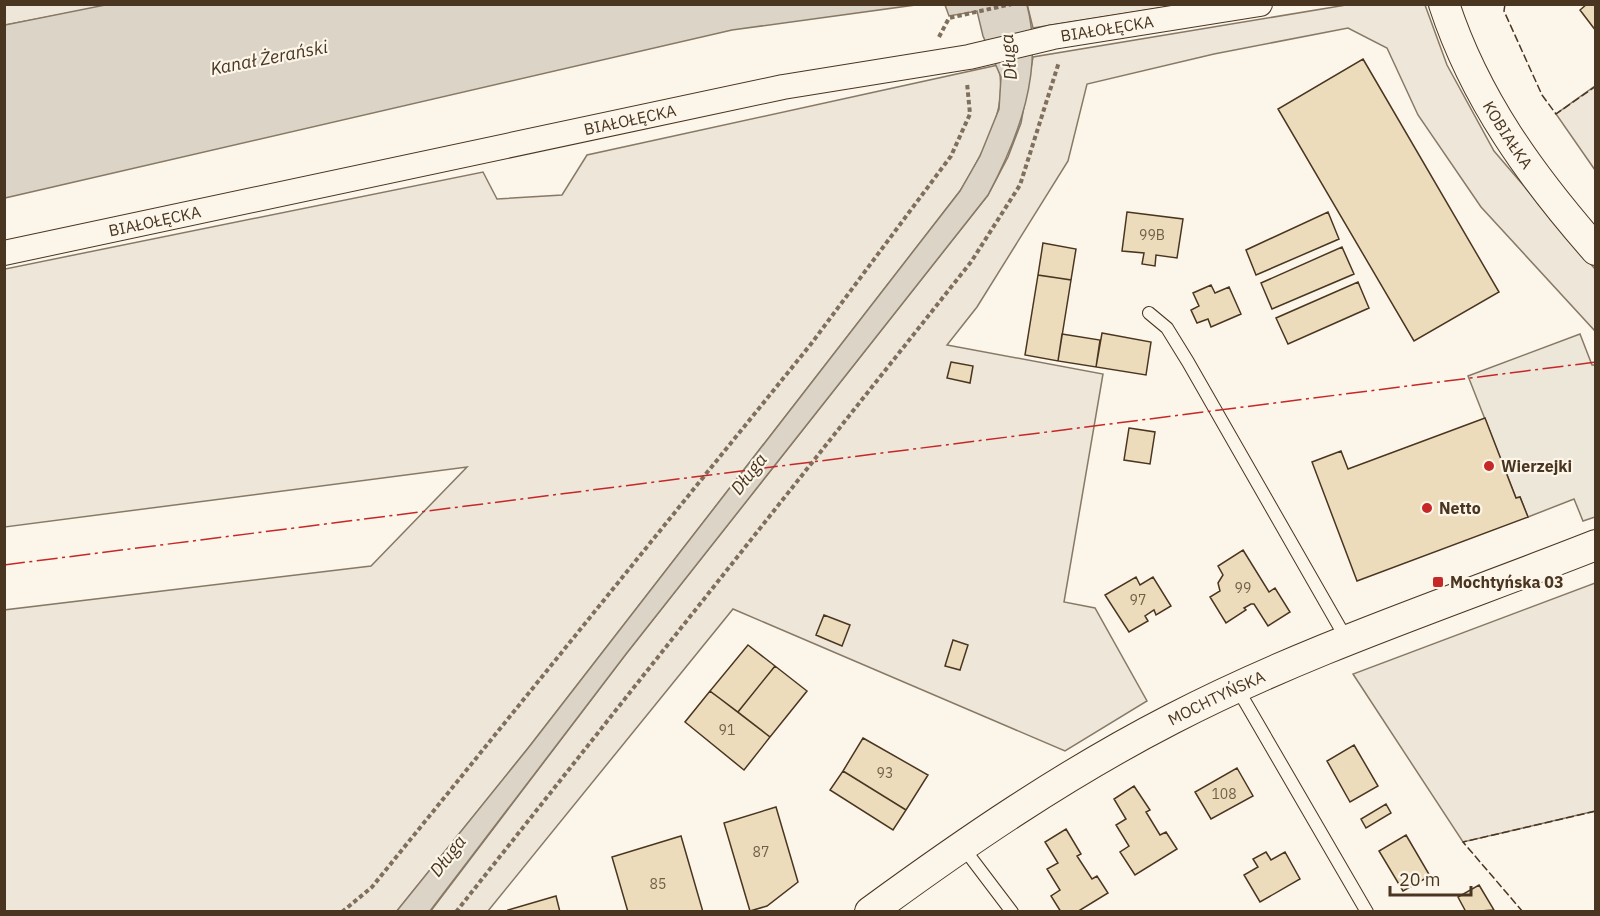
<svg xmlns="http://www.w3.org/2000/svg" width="1600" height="916" font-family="'IBM Plex Sans',sans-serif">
	<rect width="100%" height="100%" fill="#fbf6e9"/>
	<path fill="#ede6d9" stroke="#887966" stroke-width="1.5" d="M1027 4 1179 5 1033 28Z
		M5 5H110L5 25Z
		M1346 5H1425L1447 65 1494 151 1595 269V331L1481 207 1418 115 1387 48 1348 28 1214 54 1087 84 1068 161 977 307 947 345 1103 374 1064 602 1095 608 1147 701 1065 751 733 609 488 911 430 912 626 654 988 195 1008 157 1021 123 1033 57Z
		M998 65C1010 109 982 154 960 191L529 747 397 911H5L4 610 371 566 467 467 5 527V269L483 172 497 199 562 195 587 155Z
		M1595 86V170L1556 114Z
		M1595 583V811L1463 842 1353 674Z"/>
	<path fill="#ede7d9" stroke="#887966" stroke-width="1.5" d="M1580 334 1592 365H1595V517L1583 521 1574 499 1528 517 1520 497 1516 498 1468 376Z"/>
	<path fill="#dcd4c6" stroke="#887966" stroke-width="1.5" d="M110 4H915V5L732 30 5 198V25Z
		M945 5H1027C1044 70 1019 137 988 195L626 654 430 911 396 912 529 747 960 191 980 156 999 109 1001 77 983 36 977 11 949 16Z"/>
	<path fill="#ecdcbc" stroke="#4a3520" stroke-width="1.5" d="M1587 4H1596V31L1580 10Z
		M1363 59 1499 292 1414 341 1278 109Z
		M1127 212 1183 219 1177 258 1156 255 1155 266 1142 264 1144 253 1122 251Z
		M1328 212 1339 239 1256 275 1246 250Z
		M1043 243 1076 249 1071 280 1038 275Z
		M1342 247 1354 274 1272 309 1261 283Z
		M1038 275 1071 280 1058 361 1025 355Z
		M1358 282 1369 308 1288 344 1276 318Z
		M1211 285 1215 293 1229 287 1241 314 1211 327 1208 319 1197 323 1191 310 1199 306 1193 293Z
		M1102 333 1151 342 1146 375 1096 367Z
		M1062 334 1100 340 1096 367 1058 361Z
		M951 362 973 366 970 383 947 378Z
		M1485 418 1516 498 1520 497 1528 517 1357 581 1312 462 1341 451 1348 469Z
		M1129 428 1155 432 1150 464 1124 460Z
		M1243 550 1269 592 1275 588 1290 612 1268 626 1254 604H1251L1244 608 1246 610 1226 623 1210 597 1220 591 1218 583 1223 575 1218 566Z
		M1136 577 1140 585 1153 577 1171 606 1156 615 1154 610 1145 616 1148 621 1129 632 1105 595Z
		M824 615 850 625 842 646 816 635Z
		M953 640 968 645 960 670 945 666Z
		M748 645 775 666 738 712 710 691Z
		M775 666 807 691 770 737 738 712Z
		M710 691 770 737 744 770 685 722Z
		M863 738 928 775 906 810 843 771Z
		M1354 745 1378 786 1350 802 1327 761Z
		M1237 768 1253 796 1211 819 1195 792Z
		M843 771 906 810 893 830 830 790Z
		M1134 786 1150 810 1146 812 1160 835 1166 832 1177 849 1135 875 1120 852 1129 846 1116 825 1126 819 1114 799Z
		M1386 804 1391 813 1366 828 1361 819Z
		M776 807 798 882 767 906 750 911 724 823Z
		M1066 829 1081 854 1077 856 1092 879 1097 876 1108 893 1077 912H1061L1051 896 1060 890 1047 869 1058 863 1045 842Z
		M1406 835 1430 876 1403 891 1379 851Z
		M681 836 703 912H628L612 857Z
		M1266 852 1271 860 1285 852 1300 879 1260 902 1244 875 1258 867 1253 859Z
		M1479 885 1494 910 1466 912 1458 897Z
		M556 896 560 912H509L508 910Z"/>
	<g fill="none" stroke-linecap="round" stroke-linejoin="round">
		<defs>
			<path id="service" d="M1149 313 1167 328 1188 362 1347 640
				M1237 688 1367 912
				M962 846 1012 912"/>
			<g id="minor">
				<path id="s1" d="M4 253 783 87 969 57 1053 37 1260 4"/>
			</g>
			<g id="tertiary">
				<path id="s2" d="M1444 4C1475 99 1531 176 1596 250"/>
				<path id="s3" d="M870 912C967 841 1065 774 1172 719 1307 649 1454 601 1596 545"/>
			</g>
		</defs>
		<use href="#service" stroke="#4a3520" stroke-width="14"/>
		<use href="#minor" stroke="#4a3520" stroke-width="26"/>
		<use href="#tertiary" stroke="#4a3520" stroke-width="32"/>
		<path stroke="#7f6f5c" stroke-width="4" stroke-dasharray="4.5 3" stroke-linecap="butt" d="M939 37 949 18 1012 4
			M342 912 372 887 811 344 951 156 970 114 967 83
			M456 912 971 262 1020 185 1059 62"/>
		<use href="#service" stroke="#fbf6e9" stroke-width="12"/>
		<use href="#minor" stroke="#fbf6e9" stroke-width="24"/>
		<use href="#tertiary" stroke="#fbf6e9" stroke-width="30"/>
		<path stroke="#4a3520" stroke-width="1.5" stroke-dasharray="8 3" stroke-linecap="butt" d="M1505 4 1504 11 1542 95 1556 114 1596 86
			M1523 912 1463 842 1596 811"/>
		<path stroke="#c62828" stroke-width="1.5" stroke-dasharray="21 4.5 3 4.5" stroke-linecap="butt" d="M4 565 1596 362"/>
	</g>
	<g fill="#c62828" stroke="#fbf6e9" stroke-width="2">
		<circle cx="1489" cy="466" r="6"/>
		<circle cx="1427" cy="508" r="6"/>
		<rect x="1432" y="576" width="12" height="12" rx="3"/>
	</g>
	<g text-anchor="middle" stroke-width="4.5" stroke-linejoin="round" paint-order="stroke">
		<g font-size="14" fill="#725f47">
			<text x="1152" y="240">99B</text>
			<text x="1243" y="593">99</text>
			<text x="1138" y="605">97</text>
			<text x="727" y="735">91</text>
			<text x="885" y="778">93</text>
			<text x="1224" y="799">108</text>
			<text x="761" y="857">87</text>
			<text x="658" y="889">85</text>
		</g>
		<g font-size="16" fill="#4a3520" stroke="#fbf6e9">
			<text dy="6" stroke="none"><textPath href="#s1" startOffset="1126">BIAŁOŁĘCKA</textPath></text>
			<text dy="6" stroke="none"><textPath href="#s1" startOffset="640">BIAŁOŁĘCKA</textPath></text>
			<text dy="6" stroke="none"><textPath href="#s2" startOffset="146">KOBIAŁKA</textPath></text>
			<text dy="6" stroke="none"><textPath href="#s1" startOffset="154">BIAŁOŁĘCKA</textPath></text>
			<text dy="6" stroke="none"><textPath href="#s3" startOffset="408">MOCHTYŃSKA</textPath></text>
		</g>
		<g font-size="16" font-weight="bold" fill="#4a3520" stroke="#fbf6e9" text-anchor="start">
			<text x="1501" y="472">Wierzejki</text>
			<text x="1439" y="514">Netto</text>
			<text x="1450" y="588">Mochtyńska 03</text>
		</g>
		<g font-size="18" font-style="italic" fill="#4a3520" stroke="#fbf6e9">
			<text transform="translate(1009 57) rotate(-95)" y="6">Długa</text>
			<text transform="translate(269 58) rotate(-11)" y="6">Kanał Żerański</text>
			<text transform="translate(749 474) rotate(-52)" y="6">Długa</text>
			<text transform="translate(448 856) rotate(-52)" y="6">Długa</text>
		</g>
	</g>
	<rect width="1600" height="916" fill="none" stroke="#4a3520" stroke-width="12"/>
	<path d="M1390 886v9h81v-9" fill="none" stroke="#4a3520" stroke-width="3"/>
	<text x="1399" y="886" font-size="18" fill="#4a3520" stroke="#fbf6e9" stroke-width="4.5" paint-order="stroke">20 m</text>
</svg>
